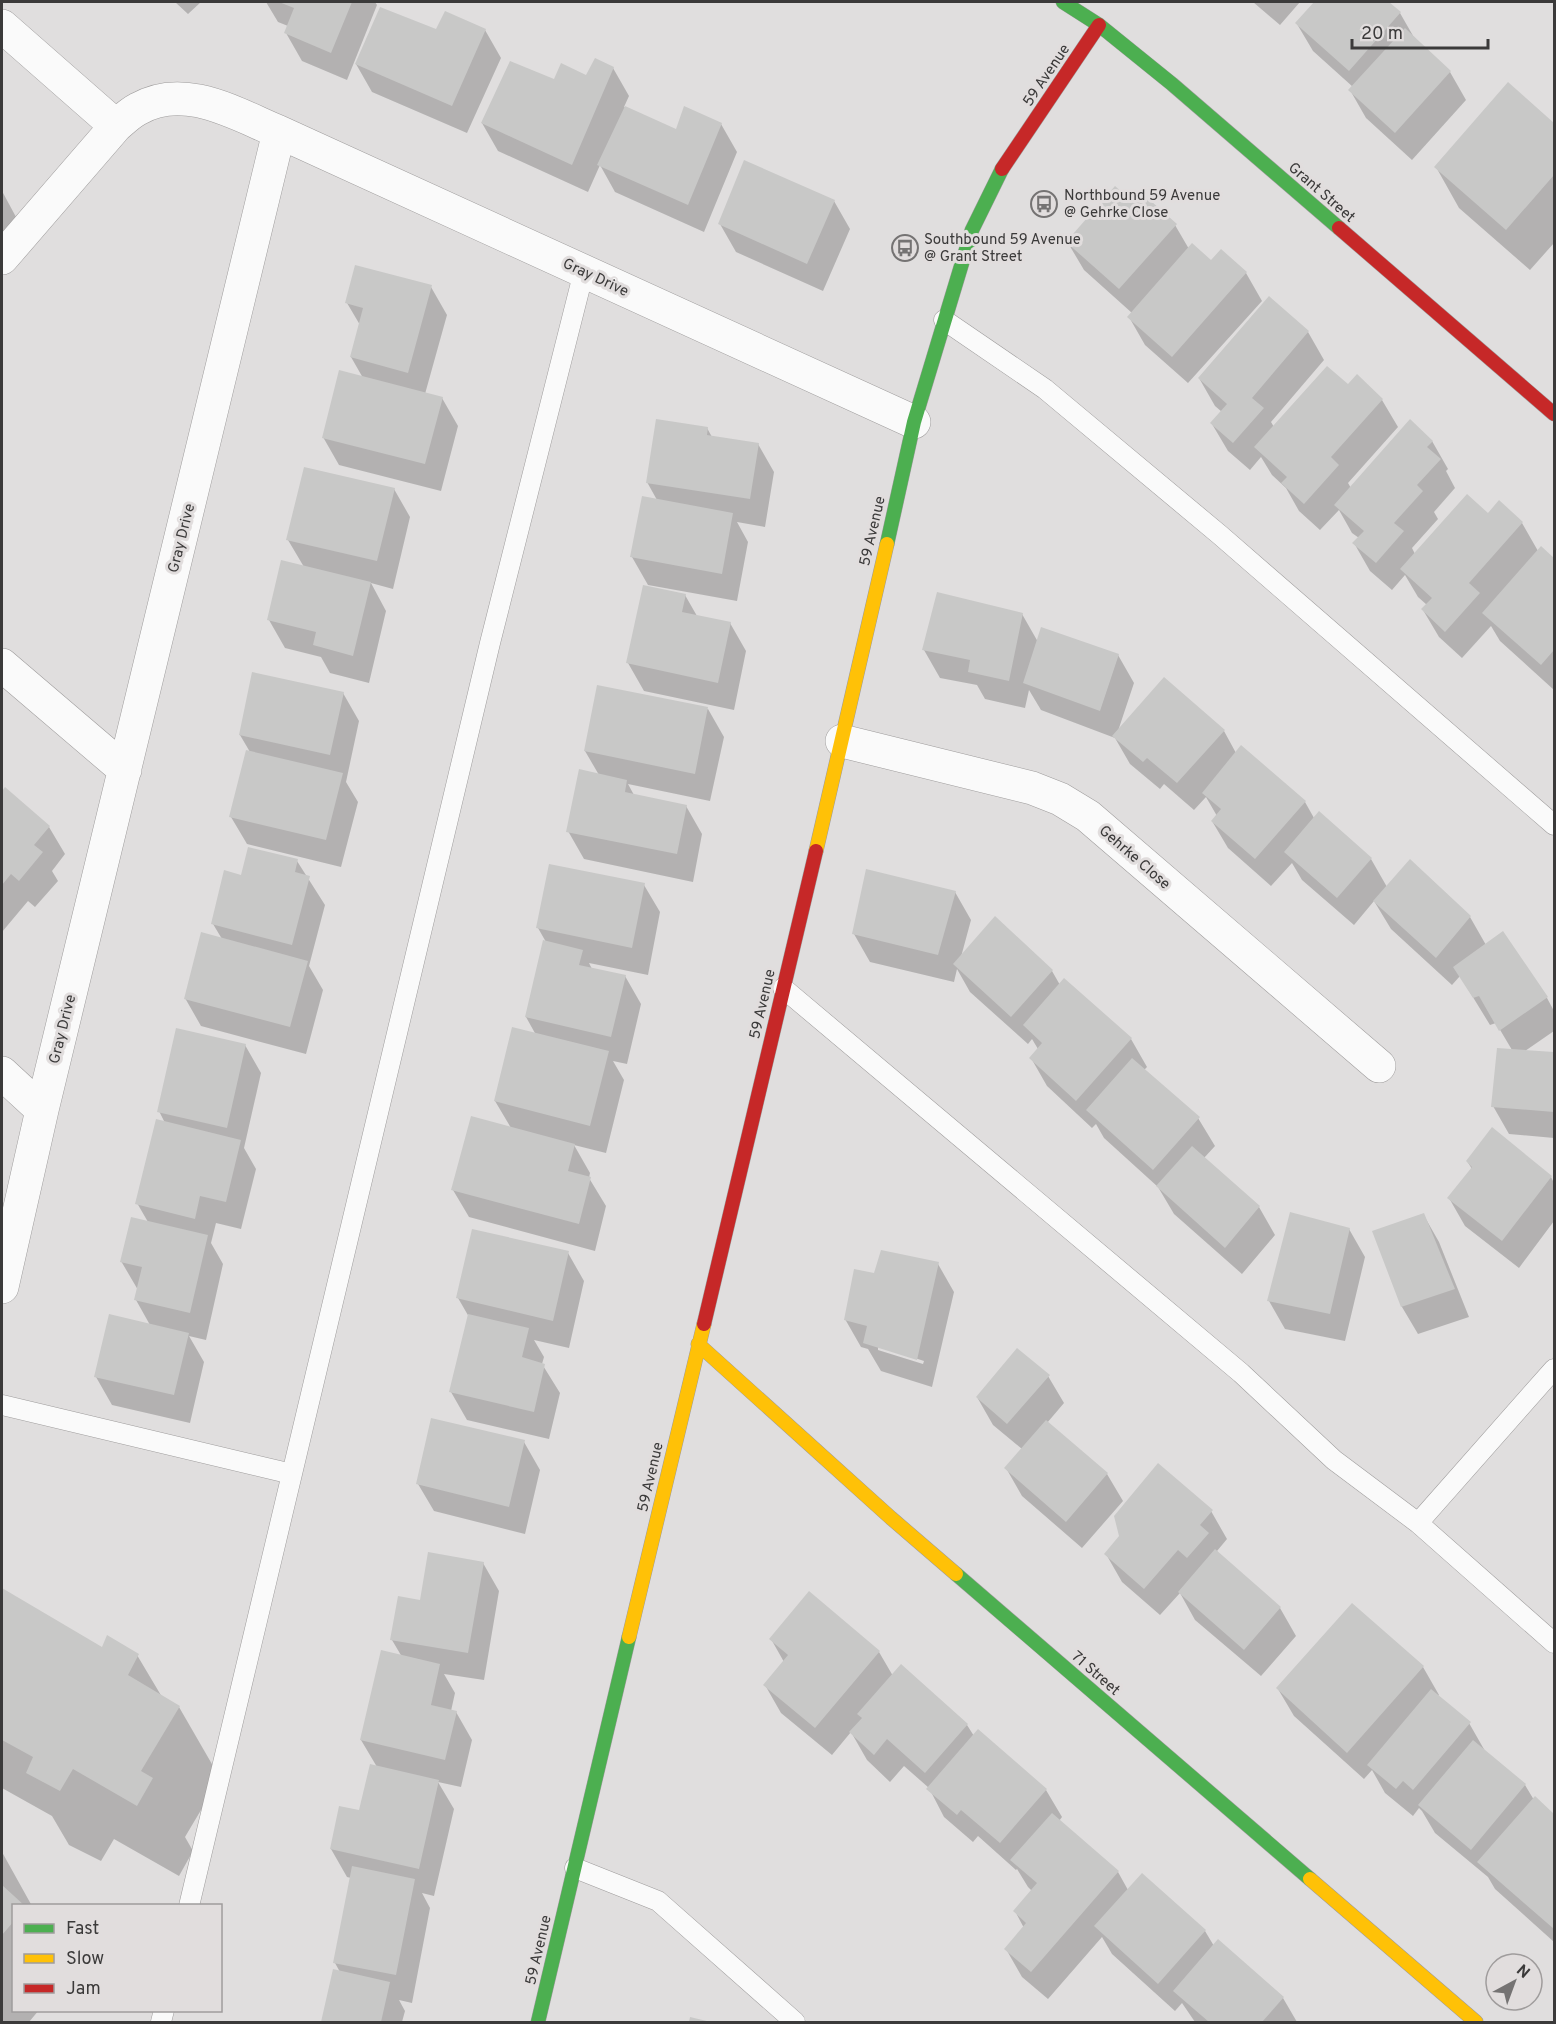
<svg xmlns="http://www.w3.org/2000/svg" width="1556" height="2024" font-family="Overpass,sans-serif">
	<rect width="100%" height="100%" fill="#e0dede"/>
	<path fill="#0003" fill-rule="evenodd" d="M175 2H201L188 14Z
		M266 2H375L377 5 347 80 302 61 286 33 288 26 278 22Z
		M1253 2H1300L1280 25Z
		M1316 2H1387L1400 13 1416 41 1450 72 1466 100 1412 160 1366 118 1350 90 1353 87 1313 51 1297 24Z
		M485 30 501 58 467 133 372 92 356 64 437 31Z
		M613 68 629 96 624 107 677 131 721 124 737 152 704 232 615 192 600 165 588 192 498 151 482 123 555 81 587 77Z
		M1508 84 1554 125V243L1530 270 1459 208 1436 167Z
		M2 191 16 217 2 234Z
		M834 201 850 229 823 291 736 252 720 224Z
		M1135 205 1175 225 1189 249 1211 263 1246 273 1262 301 1188 383 1145 345 1129 317 1132 313 1084 270 1068 243Z
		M431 287 447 315 425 394 442 398 458 426 441 491 339 465 323 437 363 378 351 357 360 325 347 303Z
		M1269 298 1308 332 1324 360 1271 422 1274 427 1348 386 1382 400 1398 427 1348 483 1351 488 1432 441 1448 469 1446 471 1455 488 1434 512 1438 519 1412 548 1415 554 1488 515 1522 523 1538 551 1541 548 1554 560V690L1500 641 1491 626 1462 658 1439 637 1423 610 1427 605 1418 597 1405 575 1392 590 1370 571 1354 543 1359 538 1352 533 1339 510 1320 530 1299 511 1286 488 1272 475 1261 457 1250 470 1228 451 1212 424 1222 412 1215 406 1199 378Z
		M707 428 712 437 758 444 774 472 765 527 737 522 748 542 737 601 648 585 632 557 657 500 647 482Z
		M394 489 410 517 393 589 371 583 386 611 369 683 330 673 321 657 285 648 269 620 304 567 288 540Z
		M685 595 697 616 730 623 746 651 734 710 644 691 628 663Z
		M1022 614 1038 642 1118 655 1134 683 1118 731H1224L1236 753 1305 802 1314 818 1371 859 1387 887 1470 917 1486 945 1547 998 1554 1011V1031L1525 1051 1554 1053V1138L1509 1134 1493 1106 1512 1050 1496 1023 1490 1025 1460 976 1452 985 1391 929 1374 901 1354 925 1302 880 1292 863 1271 886 1228 848 1212 821 1217 816 1206 797 1194 810 1164 784 1160 789 1130 764 1115 738 1041 710 1029 690 1025 708 985 699 977 685 940 678 924 650Z
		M343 693 359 721 346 782 358 802 341 867 247 844 231 817 250 752 240 735Z
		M708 709 724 737 710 801 628 784 634 795 686 806 702 834 693 882 584 859 568 831 599 775 585 751Z
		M5 789 49 827 65 854 52 871 58 881 35 907 28 901 2 932V793Z
		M297 861 325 905 309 966 323 990 306 1054 201 1026 185 998 222 939 213 924 242 876Z
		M644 885 660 912 648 975 589 963 592 969 625 976 641 1004 627 1064 613 1061 624 1080 606 1153 574 1145 590 1173 589 1178 606 1206 595 1251 469 1217 453 1190 511 1128 495 1101 536 1035 526 1017 546 942 538 928Z
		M955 892 971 920 961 957 995 918 1052 971 1060 985 1131 1039 1147 1067 1144 1070 1198 1118 1215 1146 1204 1158 1259 1207 1275 1235 1242 1274 1174 1214 1158 1187 1104 1138 1096 1124 1092 1128 1047 1086 1031 1058 1038 1049 1032 1039 1028 1044 970 992 957 969 954 982 870 962 854 934Z
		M245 1045 261 1073 244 1148 256 1169 241 1229 216 1223 211 1243 223 1264 206 1340 189 1336 204 1362 190 1423 112 1405 96 1377 150 1325 136 1300 138 1290 121 1261 148 1222 137 1203 165 1123 159 1111Z
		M1467 1161 1551 1177 1554 1183V1221L1519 1268 1465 1226 1449 1198 1472 1169Z
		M1423 1214 1439 1242 1469 1317 1418 1334 1402 1307 1374 1232Z
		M1349 1229 1365 1257 1345 1341 1285 1329 1269 1301Z
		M568 1253 584 1281 569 1348 534 1340 544 1357 542 1364 560 1393 549 1439 467 1420 451 1392 469 1317 458 1298Z
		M938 1264 954 1292 932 1387 881 1371 868 1349 861 1347 845 1319 875 1275ZM878 1346 924 1361 923 1364 878 1350Z
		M1048 1376 1064 1403 1047 1423 1107 1474 1123 1501 1082 1548 1022 1496 1006 1468 1022 1449 993 1425 977 1397Z
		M524 1442 540 1470 525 1534 434 1511 418 1484Z
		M1211 1511 1227 1539 1217 1551 1220 1556 1280 1608 1296 1636 1261 1676 1195 1620 1180 1593 1160 1615 1122 1582 1106 1554Z
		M483 1563 499 1591 484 1680 444 1674 455 1693 451 1711 456 1712 472 1740 461 1787 438 1782 454 1809 434 1896 422 1893 430 1908 412 2003 399 2000 405 2011 402 2022H322L334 1971 340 1972 335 1963 351 1878 347 1877 331 1849 361 1812 377 1767 361 1740 402 1657 392 1640 421 1602Z
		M2 1590 103 1649 137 1655 162 1697 179 1707 220 1778 185 1837 193 1851 179 1876 114 1839 101 1861 69 1845 52 1816 2 1788Z
		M1352 1605 1423 1667 1439 1695 1438 1696 1469 1723 1485 1751 1525 1785 1534 1800 1535 1799 1554 1816V1942L1495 1889 1488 1877 1435 1833 1422 1811 1419 1808 1413 1816 1385 1793 1372 1770 1364 1779 1294 1716 1278 1689Z
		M771 1639 879 1652 893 1676 967 1725 974 1736 1046 1790 1062 1817 1059 1821 1118 1872 1128 1890 1142 1875 1205 1931 1214 1946 1218 1942 1283 1998 1297 2022H1195L1182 2003 1175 2011 1112 1954 1102 1937 1048 1999 1022 1977 1006 1949 1024 1928 1015 1911 1032 1891 1028 1887 1017 1869 1016 1870 978 1836 973 1842 944 1817 929 1788 904 1766 890 1782 867 1760 851 1732 832 1755 781 1713 765 1685 784 1662Z
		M2 1852 32 1906H14V2010H39L29 2022H2Z"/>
	<path fill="#c8c8c7" d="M279 2H352L331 53 284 33 294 8Z
		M1314 2H1389L1401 12 1349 71 1295 23Z
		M380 7 436 29 445 11 486 29 452 106 355 64Z
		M1405 28 1451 71 1395 133 1348 90Z
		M595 58 614 67 572 165 481 123 510 61 554 79 561 63 586 75Z
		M1508 82 1554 123V175L1506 230 1434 167Z
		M625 106 676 129 684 106 722 123 688 205 597 165Z
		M744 160 835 200 807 264 718 224Z
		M1115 186 1134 203 1143 194 1177 224 1119 289 1066 242Z
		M1192 243 1211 260 1221 249 1247 272 1172 357 1127 317Z
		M355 265 432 285 408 373 350 357 363 308 345 303Z
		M1269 296 1309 331 1252 398 1264 408 1233 443 1210 423 1227 404 1198 378Z
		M1327 366 1348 384 1357 374 1383 399 1331 457 1339 465 1304 504 1281 483 1287 477 1254 447Z
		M339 370 443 397 425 464 322 438Z
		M656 419 708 427 707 435 759 443 750 499 646 483Z
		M1410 419 1433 441 1427 447 1441 459 1417 485 1423 491 1394 523 1404 531 1376 563 1352 543 1364 531 1334 505Z
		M304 467 395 488 377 561 286 540Z
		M1467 494 1488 513 1499 500 1523 522 1469 583 1480 593 1445 632 1421 609 1432 598 1400 569Z
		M642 496 733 513 722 574 630 557Z
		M1541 546 1554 558V650L1541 665 1482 613Z
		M281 560 371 582 353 656 313 645 316 632 267 620Z
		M643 585 686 594 682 612 731 622 718 683 626 663Z
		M937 592 1023 613 1009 681 968 672 970 660 922 650Z
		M1041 627 1119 654 1100 711 1023 683Z
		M252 672 344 692 330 755 239 735Z
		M1164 677 1225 730 1177 783 1147 758 1143 762 1112 736Z
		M597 685 708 707 695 774 584 751Z
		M1241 745 1306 801 1255 859 1211 821 1221 809 1202 793Z
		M246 750 343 773 326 840 229 817Z
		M579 769 627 780 625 792 687 805 677 854 566 832Z
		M5 787 50 826 34 845 43 852 19 881 11 874 2 885V791Z
		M1319 811 1372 858 1337 898 1284 852Z
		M248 847 298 859 295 872 310 876 292 945 211 924 224 870 241 875Z
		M1410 859 1471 916 1436 958 1373 901Z
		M549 864 645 883 632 948 536 928Z
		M866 869 956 891 938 955 852 934Z
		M995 916 1053 970 1011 1017 953 964Z
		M1503 931 1548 997 1499 1031 1479 996 1473 998 1453 967Z
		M201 932 308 961 290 1027 184 999Z
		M543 940 583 950 579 965 626 975 611 1037 525 1017Z
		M1064 978 1132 1038 1076 1101 1029 1058 1042 1043 1023 1025Z
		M512 1027 609 1051 590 1126 494 1101Z
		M176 1028 246 1044 227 1128 157 1112Z
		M1497 1048 1554 1052V1112L1491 1107Z
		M1132 1058 1200 1117 1153 1170 1086 1110Z
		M471 1116 575 1144 568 1171 591 1177 579 1224 451 1190Z
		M156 1119 241 1140 226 1202 200 1196 195 1219 135 1204Z
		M1492 1127 1552 1176 1502 1241 1447 1198 1472 1167 1466 1161Z
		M1192 1146 1260 1206 1225 1248 1156 1186Z
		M1290 1212 1350 1228 1330 1314 1267 1301Z
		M1424 1213 1455 1289 1401 1307 1372 1231Z
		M131 1217 208 1235 190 1313 134 1300 142 1267 120 1262Z
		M472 1229 569 1251 553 1321 456 1298Z
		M881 1250 939 1262 917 1360 863 1343 867 1326 844 1320 854 1269 874 1273Z
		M109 1314 189 1333 174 1395 94 1377Z
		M468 1314 529 1328 522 1357 545 1364 534 1412 449 1392Z
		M1017 1348 1050 1375 1007 1424 976 1397Z
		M431 1418 525 1440 509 1507 416 1484Z
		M1046 1420 1108 1473 1066 1522 1004 1468Z
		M1158 1463 1213 1510 1200 1525 1209 1533 1187 1558 1178 1550 1144 1589 1104 1554 1119 1536 1114 1516Z
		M1215 1549 1281 1607 1244 1650 1178 1592Z
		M428 1552 484 1562 468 1653 390 1640 398 1596 420 1600Z
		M2 1588 102 1647 107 1635 139 1654 128 1675 180 1706 141 1771 153 1778 137 1806 73 1769 60 1791 26 1773 33 1757 2 1740Z
		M809 1591 880 1651 815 1728 763 1685 788 1655 769 1639Z
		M1352 1603 1424 1666 1347 1753 1276 1688Z
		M381 1650 440 1664 431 1705 457 1711 445 1760 360 1740Z
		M901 1664 968 1724 925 1773 887 1739 874 1755 849 1732 862 1718 857 1714Z
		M1431 1689 1471 1722 1413 1790 1403 1781 1396 1789 1367 1765Z
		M978 1729 1047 1789 1000 1843 961 1810 957 1815 926 1789Z
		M1473 1740 1526 1784 1471 1850 1418 1805Z
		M370 1764 439 1780 419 1869 330 1849 339 1806 359 1810Z
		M1535 1796 1554 1814V1929L1477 1862Z
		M1052 1813 1119 1871 1031 1972 1004 1949 1026 1923 1013 1911 1037 1883 1010 1860Z
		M352 1866 415 1879 396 1975 333 1963Z
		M1142 1873 1206 1930 1158 1984 1094 1926Z
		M2 1885 25 1906H14V1921L2 1935Z
		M1218 1939 1284 1997 1262 2022H1209L1173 1991Z
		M333 1969 390 1982 381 2022H321Z
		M690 2017 711 2022H689Z"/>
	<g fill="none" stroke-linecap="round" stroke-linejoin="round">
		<defs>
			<path id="lane" d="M944 320 1045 389 1220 535 1554 825
				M783 988 1241 1373 1334 1460 1418 1523 1554 1643
				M2 1405 292 1474
				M1418 1523 1554 1369
				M575 1868 658 1901 795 2022
				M189 1906 490 643 584 271
				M161 2022 164 2010"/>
			<path id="street" d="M2 26 116 126
				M2 258 116 126C123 120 130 113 138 109 184 82 236 114 279 132L914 422
				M2 665 125 770
				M842 741 1032 788 1060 799 1088 816 1379 1066
				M2 1073 42 1110
				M2 1287 42 1110 279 132"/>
			<path id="fast" d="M1063 2 1099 25 1172 84 1339 228
				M887 544 914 422 972 230 1002 169
				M956 1574 1310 1879
				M538 2022 629 1637"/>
			<path id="slow" d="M816 851 887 544
				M698 1344 891 1518 956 1574
				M629 1637 704 1324
				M1310 1879 1476 2022"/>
			<path id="jam" d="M1002 169 1099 25
				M1339 228 1554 414
				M704 1324 816 851"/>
		</defs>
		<use href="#lane" stroke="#9e9c9c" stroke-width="21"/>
		<use href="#street" stroke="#9e9c9c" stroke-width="34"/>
		<use href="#fast" stroke="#9e9c9c" stroke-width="15"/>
		<use href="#slow" stroke="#9e9c9c" stroke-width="15"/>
		<use href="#jam" stroke="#9e9c9c" stroke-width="15"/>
		<use href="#lane" stroke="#fafafa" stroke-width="20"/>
		<use href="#street" stroke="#fafafa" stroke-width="33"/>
		<use href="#fast" stroke="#4caf50" stroke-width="14"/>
		<use href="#slow" stroke="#ffc107" stroke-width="14"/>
		<use href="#jam" stroke="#c62828" stroke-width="14"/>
	</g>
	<defs>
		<symbol id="bus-ring" viewBox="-11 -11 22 22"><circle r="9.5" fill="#e1dddd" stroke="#757373" stroke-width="1.5"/><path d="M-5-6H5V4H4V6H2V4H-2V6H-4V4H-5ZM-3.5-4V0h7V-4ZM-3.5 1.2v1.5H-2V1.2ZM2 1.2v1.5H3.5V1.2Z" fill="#757373"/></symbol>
	</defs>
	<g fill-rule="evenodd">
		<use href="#bus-ring" x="1029" y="189" width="30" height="30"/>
		<use href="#bus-ring" x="890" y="233" width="30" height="30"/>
	</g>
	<g text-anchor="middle" stroke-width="6" stroke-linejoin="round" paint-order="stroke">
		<g font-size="15" fill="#3b3a3a" stroke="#e1dddd">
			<text transform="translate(1046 75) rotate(-56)" y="5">59 Avenue</text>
			<text transform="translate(1322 192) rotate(41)" y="5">Grant Street</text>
			<text transform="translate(596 277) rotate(25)" y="5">Gray Drive</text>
			<text transform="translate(872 531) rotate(-77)" y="5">59 Avenue</text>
			<text transform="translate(181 538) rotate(-76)" y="5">Gray Drive</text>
			<text transform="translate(1135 857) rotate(41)" y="5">Gehrke Close</text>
			<text transform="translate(762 1004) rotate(-77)" y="5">59 Avenue</text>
			<text transform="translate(62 1029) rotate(-76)" y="5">Gray Drive</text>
			<text transform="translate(650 1477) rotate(-77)" y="5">59 Avenue</text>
			<text transform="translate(1096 1673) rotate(41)" y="5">71 Street</text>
			<text transform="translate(538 1950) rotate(-77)" y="5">59 Avenue</text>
		</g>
		<g font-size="15" fill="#3b3a3a" stroke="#e1dddd" text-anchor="start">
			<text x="1064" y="200">Northbound 59 Avenue<tspan x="1064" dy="17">@ Gehrke Close</tspan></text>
			<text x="924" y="244">Southbound 59 Avenue<tspan x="924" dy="17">@ Grant Street</tspan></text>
		</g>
	</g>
	<rect width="1556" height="2024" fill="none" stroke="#3b3a3a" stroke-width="6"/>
	<rect x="12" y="1904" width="210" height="108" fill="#e1dddd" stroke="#9f9c9c" stroke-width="1.5"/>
	<rect x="24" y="1924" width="30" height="9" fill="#4caf50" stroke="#9f9c9c" stroke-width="1.5"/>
	<text x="66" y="1934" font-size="18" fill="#3b3a3a">Fast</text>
	<rect x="24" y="1954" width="30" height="9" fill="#ffc107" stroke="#9f9c9c" stroke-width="1.5"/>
	<text x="66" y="1964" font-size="18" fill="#3b3a3a">Slow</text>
	<rect x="24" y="1984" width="30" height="9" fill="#c62828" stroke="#9f9c9c" stroke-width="1.5"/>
	<text x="66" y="1994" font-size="18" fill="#3b3a3a">Jam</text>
	<g transform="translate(1514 1982) rotate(41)"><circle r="28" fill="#e1dddd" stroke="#9f9c9c" stroke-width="1.5"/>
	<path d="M0-4.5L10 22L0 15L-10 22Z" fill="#757373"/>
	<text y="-9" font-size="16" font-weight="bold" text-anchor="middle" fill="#3b3a3a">N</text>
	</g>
	<path d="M1352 39v9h136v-9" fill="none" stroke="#3b3a3a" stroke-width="3"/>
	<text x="1361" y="39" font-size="18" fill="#3b3a3a" stroke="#e1dddd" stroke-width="4.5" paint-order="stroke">20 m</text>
</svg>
